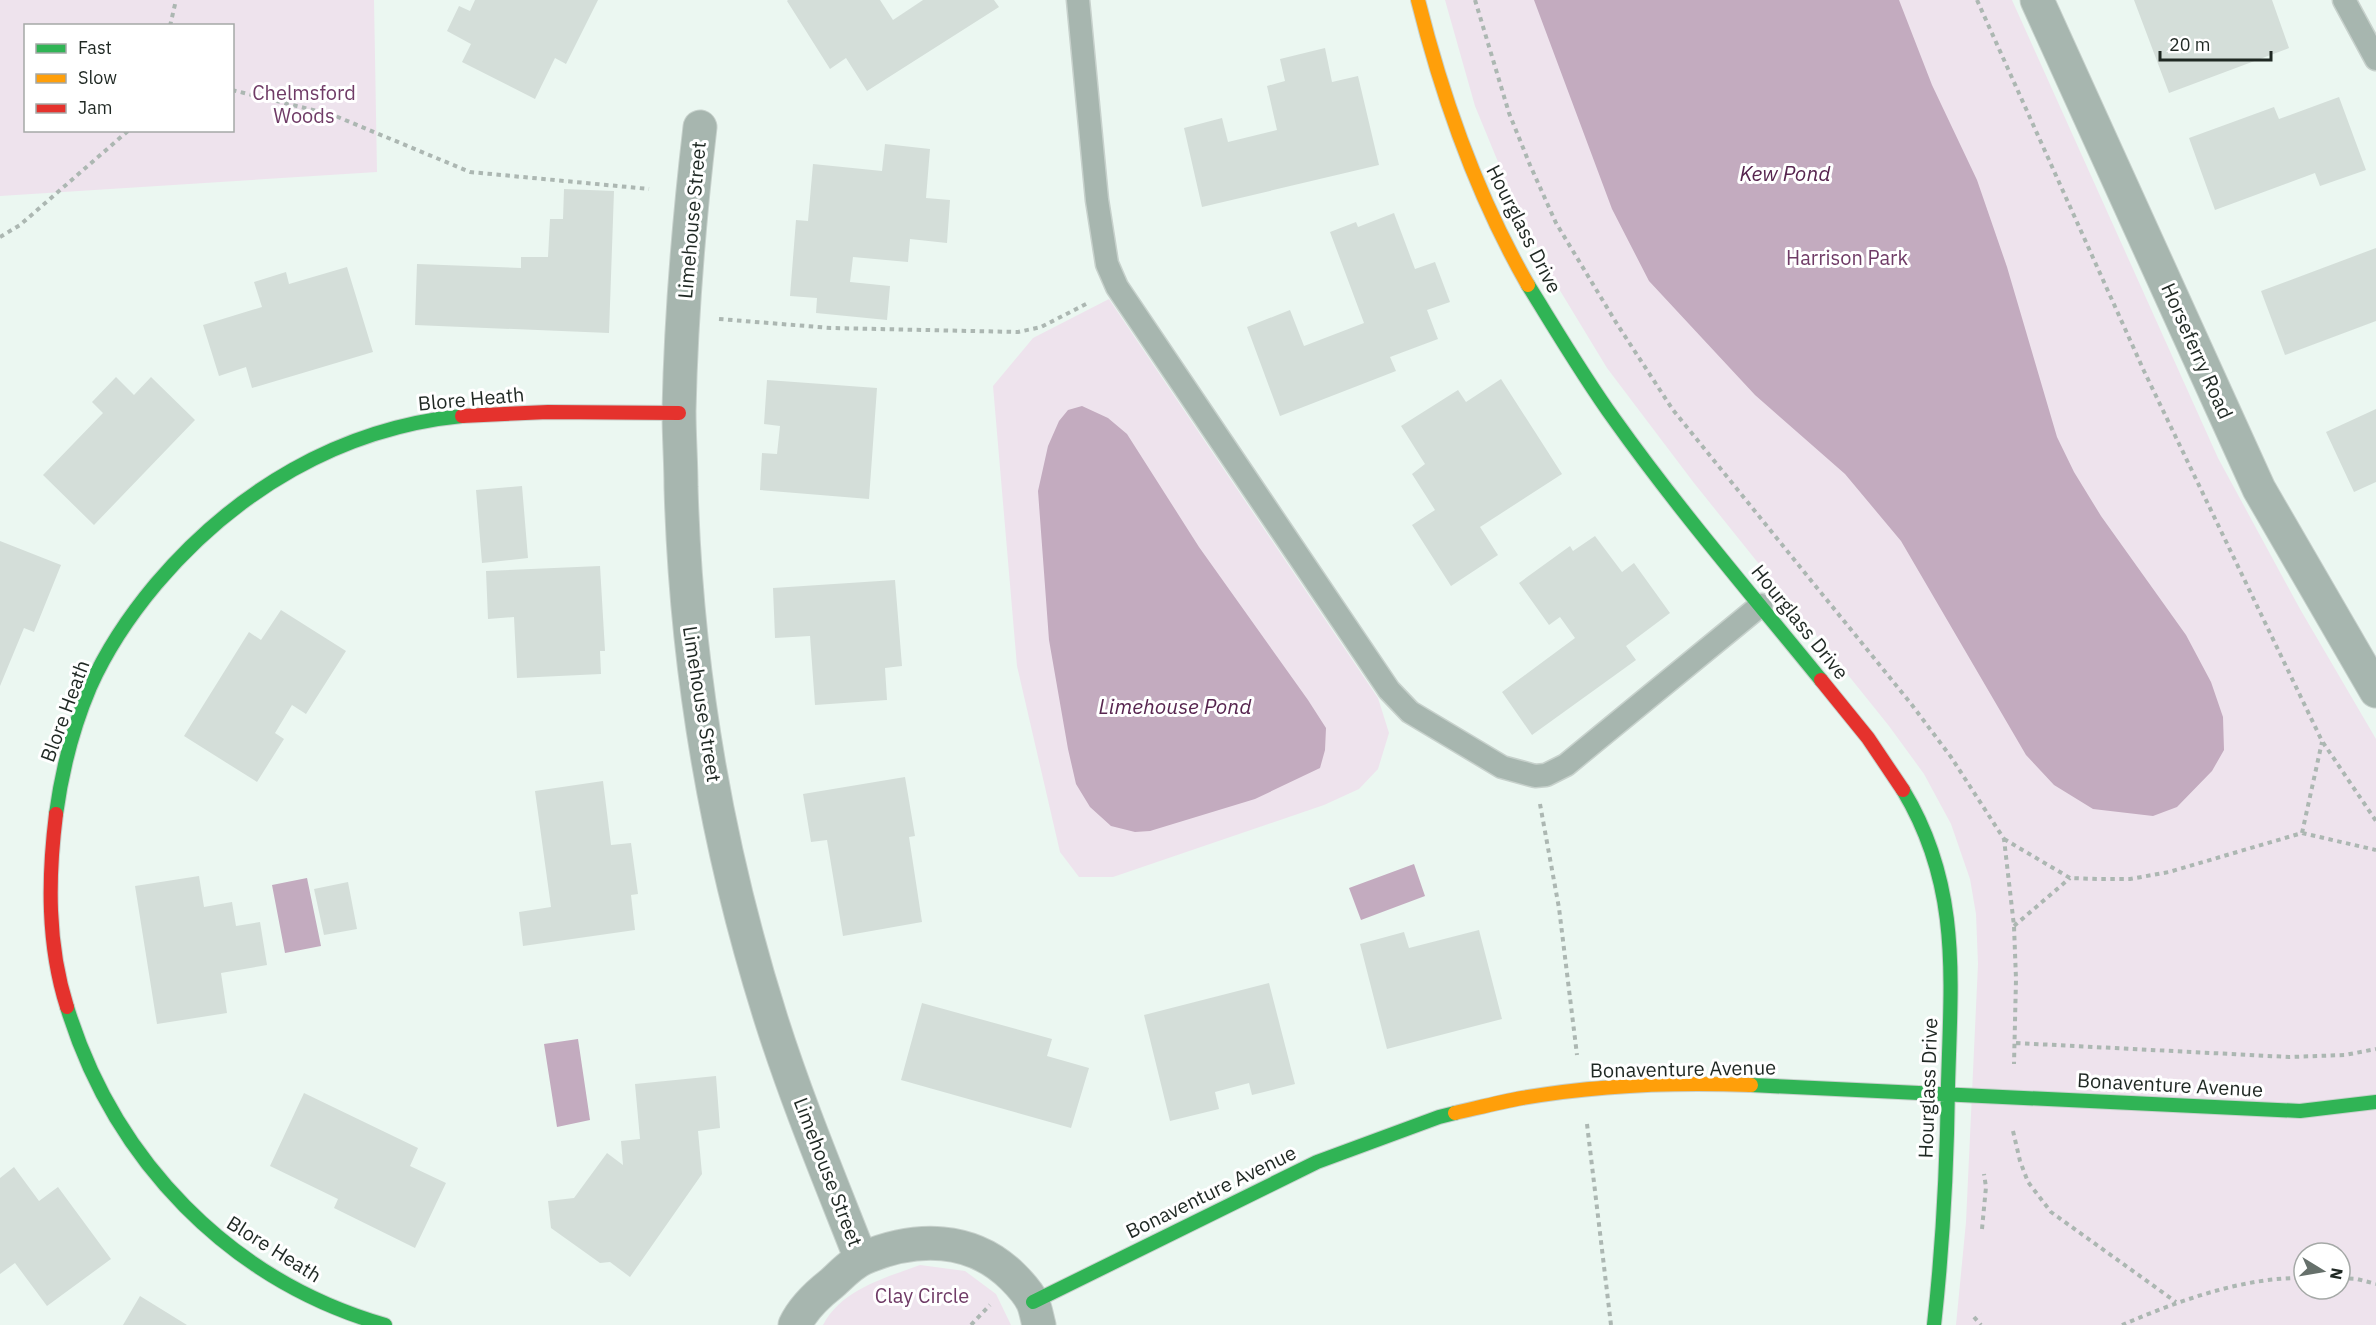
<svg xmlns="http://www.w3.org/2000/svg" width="2376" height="1325" font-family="'IBM Plex Sans',sans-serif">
	<rect width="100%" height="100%" fill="#ebf7f1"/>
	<path fill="#eee3ed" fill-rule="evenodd" d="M0 0H374L377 172 0 196ZM26 26H232V130H26Z
		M1445 0H2012L2218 458 2300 609 2376 739V1325H1956L1966 1222 1978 964 1976 914 1970 879 1951 824 1924 774 1889 726 1694 483 1607 368 1556 284 1517 208 1475 106ZM2304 1253H2340V1289H2304Z
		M1109 299 1378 698 1389 733 1378 769 1359 789 1324 805 1113 877H1079L1060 852 1017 666 993 386 1033 338Z
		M920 1265 965 1271 996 1294 1011 1325H823C842 1289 885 1278 920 1265Z"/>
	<path fill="#c3abbf" d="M1534 0H1899L1932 85 1977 180 2007 267 2057 437 2074 472 2101 516 2186 635 2211 682 2223 717 2224 750 2212 771 2177 807 2153 816 2093 809 2054 785 2026 755 1901 541 1845 474 1755 395 1649 281 1612 209Z
		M1082 406 1108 418 1127 434 1199 547 1308 700 1326 728 1325 750 1320 768 1255 799 1150 831 1135 832 1111 826 1090 807 1076 784 1068 749 1049 640 1038 491 1048 446 1059 421 1068 410Z
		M1414 864 1425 896 1361 920 1349 888Z
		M307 878 321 946 285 953 272 885Z
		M578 1039 590 1120 557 1127 544 1044Z"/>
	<path fill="#d4ded9" d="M475 0H598L566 64 555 58 535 99 462 62 471 44 447 31 459 6 470 11Z
		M788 0H880L893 20 923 0H994L999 7 867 91 846 58 830 69 787 1Z
		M2134 0H2272L2289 48 2169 93Z
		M1325 48 1332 82 1358 76 1379 165 1202 207 1184 128 1222 118 1228 142 1277 130 1267 86 1285 81 1280 59Z
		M2339 97 2366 170 2320 186 2315 173 2215 210 2189 138 2274 107 2279 119Z
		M885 144 930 149 926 198 950 200 947 243 910 239 908 262 853 257 850 282 890 286 887 320 816 313 817 298 790 296 796 220 808 221 813 164 882 171Z
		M564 189 614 191 609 333 415 325 417 264 521 268V257H548L550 219H563Z
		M1394 213 1415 269 1435 262 1450 302 1427 310 1438 339 1390 357 1396 371 1280 416 1247 327 1290 310 1304 346 1364 323 1330 232 1356 222 1358 227Z
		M2376 248V321L2285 355 2261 291Z
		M347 267 373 352 252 388 246 367 219 376 203 325 262 307 254 282 286 272 289 284Z
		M116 377 134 395 151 377 195 420 94 525 43 475 103 413 92 402Z
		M1501 379 1562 474 1480 527 1498 555 1451 586 1412 525 1435 510 1412 474 1425 464 1401 426 1458 390 1466 402Z
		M767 380 877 388 869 499 760 490 762 453 777 454 780 426 764 424Z
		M2376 409V482L2354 492 2326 432Z
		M522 486 528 558 482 563 476 490Z
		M1595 536 1622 572 1634 563 1670 613 1626 646 1636 660 1532 735 1502 692 1575 638 1560 617 1549 625 1519 583 1570 546 1573 551Z
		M0 541 61 565 34 632 24 628 0 686Z
		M600 566 605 651H600L601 674 517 678 514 617 488 619 486 571Z
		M895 580 902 666 885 668 887 700 815 705 810 636 775 638 773 588Z
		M281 610 346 651 306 714 292 705 275 733 284 739 257 782 184 736 249 632 261 640Z
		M905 777 915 836 909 837 922 922 843 936 827 840 811 842 803 794Z
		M603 781 611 845 631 843 638 894 631 895 635 930 523 946 519 912 551 907 535 791Z
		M199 876 204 907 232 902 236 926 260 922 267 965 221 973 227 1013 157 1024 135 886Z
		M348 882 357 929 324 935 314 889Z
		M1479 930 1502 1019 1387 1049 1360 944 1404 932 1409 948Z
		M1269 983 1295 1084 1252 1095 1249 1083 1215 1092 1219 1109 1170 1121 1144 1015Z
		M922 1003 1052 1039 1047 1056 1089 1068 1071 1128 901 1080Z
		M716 1076 720 1128 698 1131 702 1174 630 1277 610 1262 600 1263 551 1228 548 1201 574 1198 607 1153 623 1165 621 1141 640 1139 635 1084Z
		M304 1093 418 1148 410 1166 446 1183 415 1248 334 1208 338 1199 270 1166Z
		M14 1167 39 1201 58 1187 111 1259 47 1306 15 1263 0 1274V1178Z
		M140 1296 187 1325H123Z"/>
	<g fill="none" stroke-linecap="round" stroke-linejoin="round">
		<defs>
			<path id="lane" d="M1078 0 1097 200 1107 264 1117 287 1389 690 1410 712 1502 767 1535 776 1546 775 1566 765 1761 605
				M2344 0 2376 59"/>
			<path id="street" d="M2037 0 2259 489 2376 691
				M700 127C689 221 681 316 679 411 679 437 681 462 681 487 686 667 717 848 771 1019 797 1101 830 1180 861 1259
				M795 1325C803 1308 817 1295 831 1284 841 1275 852 1263 864 1258 916 1236 972 1236 1013 1277 1020 1284 1029 1294 1033 1303 1036 1310 1037 1318 1039 1325"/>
			<path id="fast" d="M1528 285C1556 330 1583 376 1614 419 1678 509 1751 594 1821 680
				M1903 790C1961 886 1951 978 1948 1085 1947 1165 1943 1245 1934 1325
				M56 814C62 770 73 727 90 687 107 649 130 615 156 584 235 491 340 428 462 416
				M67 1007C114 1160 229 1280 385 1325
				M1751 1085 2300 1111 2376 1102
				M1033 1302 1317 1162 1439 1117 1455 1113"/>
			<path id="slow" d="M1418 0C1443 100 1477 196 1528 285
				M1455 1113C1477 1108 1500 1102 1522 1098 1597 1085 1676 1082 1751 1085"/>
			<path id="jam" d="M462 416 548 412 679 413
				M1821 680 1868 738 1903 790
				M56 814C48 878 47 944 67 1007"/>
		</defs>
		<use href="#lane" stroke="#c7d1cc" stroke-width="25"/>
		<use href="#street" stroke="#c7d1cc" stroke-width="35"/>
		<use href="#fast" stroke="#c7d1cc" stroke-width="16"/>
		<use href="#slow" stroke="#c7d1cc" stroke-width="16"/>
		<use href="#jam" stroke="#c7d1cc" stroke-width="16"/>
		<path stroke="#acb7b2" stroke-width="4" stroke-dasharray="4.5 4.5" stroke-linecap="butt" d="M1475 0 1509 113 1530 165 1556 223 1617 324 1673 410 1912 705 1951 757 2004 839 2014 926 2016 979 2014 1064
			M1977 0 2144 371 2322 741 2376 821
			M170 26 176 0
			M232 90 333 115 470 172 649 189
			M0 237 20 225 129 130
			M719 319 831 328 1018 332 1041 327 1090 302
			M1540 804 1559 908 1577 1055
			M2302 833 2322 742
			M2004 839 2070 878 2098 879H2130L2169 872 2302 833 2376 850
			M2014 926 2070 878
			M2016 1043 2289 1057 2345 1055 2376 1049
			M1587 1124 1611 1325
			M2013 1131 2020 1161 2028 1182 2051 1212 2176 1302
			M1982 1229 1986 1187 1984 1174
			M2340 1278 2357 1279 2376 1284
			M1974 1317 1981 1325
			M971 1325 990 1305
			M2122 1325C2178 1301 2243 1277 2304 1278"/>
		<use href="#lane" stroke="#a7b6af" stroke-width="22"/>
		<use href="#street" stroke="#a7b6af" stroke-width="33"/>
		<use href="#fast" stroke="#30b455" stroke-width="14"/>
		<use href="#slow" stroke="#ff9f0a" stroke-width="14"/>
		<use href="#jam" stroke="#e5322d" stroke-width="14"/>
	</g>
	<g text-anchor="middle" stroke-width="6" stroke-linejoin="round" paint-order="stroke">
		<g font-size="20" fill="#6f3b66" stroke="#fff">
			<text x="304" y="100">Chelmsford<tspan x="304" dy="23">Woods</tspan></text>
			<text x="1847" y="265">Harrison Park</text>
			<text x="922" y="1303">Clay Circle</text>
		</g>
		<g font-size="20" fill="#1f2823" stroke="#fff">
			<text transform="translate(692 220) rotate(-85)" y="7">Limehouse Street</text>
			<text transform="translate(1524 229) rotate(63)" y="7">Hourglass Drive</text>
			<text transform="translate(2197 351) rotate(66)" y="7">Horseferry Road</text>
			<text transform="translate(471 399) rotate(-5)" y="7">Blore Heath</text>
			<text transform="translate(1800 622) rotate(51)" y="7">Hourglass Drive</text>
			<text transform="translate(702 704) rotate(81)" y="7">Limehouse Street</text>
			<text transform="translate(65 711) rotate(-70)" y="7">Blore Heath</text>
			<text transform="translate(1683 1069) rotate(-1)" y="7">Bonaventure Avenue</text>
			<text transform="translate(2170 1085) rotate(3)" y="7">Bonaventure Avenue</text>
			<text transform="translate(1928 1088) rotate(-88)" y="7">Hourglass Drive</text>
			<text transform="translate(828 1172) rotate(69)" y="7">Limehouse Street</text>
			<text transform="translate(1211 1192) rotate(-26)" y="7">Bonaventure Avenue</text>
			<text transform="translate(274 1249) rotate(32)" y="7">Blore Heath</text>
		</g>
		<g font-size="21" font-style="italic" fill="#57254f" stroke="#fff">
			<text x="1785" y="181">Kew Pond</text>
			<text x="1175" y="714">Limehouse Pond</text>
		</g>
	</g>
	<rect x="24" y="24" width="210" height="108" fill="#ffffff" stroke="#a5a9a7" stroke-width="1.5"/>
	<rect x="36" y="44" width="30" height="9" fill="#30b455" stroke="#a5a9a7" stroke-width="1.5"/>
	<text x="78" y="54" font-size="18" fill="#1f2823">Fast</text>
	<rect x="36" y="74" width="30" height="9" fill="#ff9f0a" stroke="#a5a9a7" stroke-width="1.5"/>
	<text x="78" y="84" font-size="18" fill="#1f2823">Slow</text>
	<rect x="36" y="104" width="30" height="9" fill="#e5322d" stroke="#a5a9a7" stroke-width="1.5"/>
	<text x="78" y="114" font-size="18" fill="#1f2823">Jam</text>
	<g transform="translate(2322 1271) rotate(101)"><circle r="28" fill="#ffffff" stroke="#a5a9a7" stroke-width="1.5"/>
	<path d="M0-4.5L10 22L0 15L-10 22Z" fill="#66706b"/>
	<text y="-9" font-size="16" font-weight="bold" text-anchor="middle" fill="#1f2823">N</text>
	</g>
	<path d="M2160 51v9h111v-9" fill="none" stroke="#1f2823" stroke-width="3"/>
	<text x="2169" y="51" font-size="18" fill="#1f2823" stroke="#ffffff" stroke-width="4.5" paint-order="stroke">20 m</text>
</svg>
